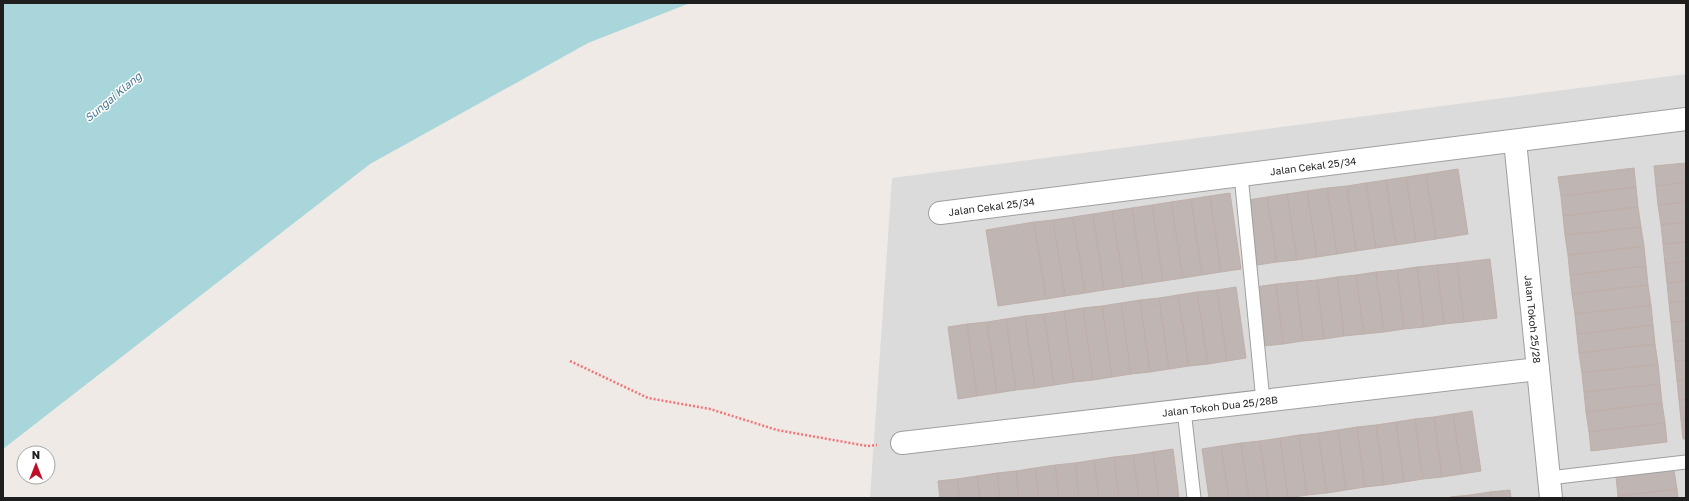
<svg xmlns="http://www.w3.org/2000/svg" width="1689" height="501" font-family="'Golos Text',sans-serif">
	<rect width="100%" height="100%" fill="#efeae5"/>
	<path fill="#dcdbdc" d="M1686 74V498H870L892 178Z"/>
	<path fill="#a8d6da" d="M3 3H690L588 43 370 164 3 449Z"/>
	<path fill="#bfb5b2" stroke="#bfafa8" d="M1686 163V182L1656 186 1654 166Z
		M1634 168 1636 187 1561 196 1558 177Z
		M1458 169 1468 234 1436 239 1426 174Z
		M1426 174 1436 239 1416 242 1406 177Z
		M1406 177 1416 242 1396 245 1386 180Z
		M1386 180 1396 245 1376 248 1366 183Z
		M1686 182V202L1658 205 1656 186Z
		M1366 183 1376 248 1356 251 1347 186Z
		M1347 186 1356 251 1337 254 1327 188Z
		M1636 187 1638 207 1563 216 1561 196Z
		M1327 188 1337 254 1317 257 1307 191Z
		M1307 191 1317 257 1297 260 1287 194Z
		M1230 193 1241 269 1221 272 1210 196Z
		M1287 194 1297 260 1277 262 1267 197Z
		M1210 196 1221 272 1202 275 1191 199Z
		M1267 197 1277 262 1257 265 1248 200Z
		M1191 199 1202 275 1183 278 1171 202Z
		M1171 202 1183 278 1163 281 1152 205Z
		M1686 202V222L1661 225 1658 205Z
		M1152 205 1163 281 1143 284 1132 208Z
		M1638 207 1641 227 1565 235 1563 216Z
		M1132 208 1143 284 1124 287 1112 211Z
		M1112 211 1124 287 1104 290 1093 214Z
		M1093 214 1104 290 1085 293 1073 217Z
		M1073 217 1085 293 1065 296 1053 220Z
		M1053 220 1065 296 1046 299 1034 222Z
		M1034 222 1046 299 998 306 986 230Z
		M1686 222V242L1663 244 1661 225Z
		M1641 227 1644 246 1568 255 1565 235Z
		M1686 242V261L1665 264 1663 244Z
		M1644 246 1646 266 1570 275 1568 255Z
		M1490 259 1497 318 1464 322 1457 263Z
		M1686 261V281L1667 283 1665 264Z
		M1457 263 1464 322 1444 324 1437 265Z
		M1437 265 1444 324 1424 327 1417 267Z
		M1646 266 1648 285 1572 294 1570 275Z
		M1417 267 1424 327 1404 329 1397 270Z
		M1397 270 1404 329 1384 332 1376 272Z
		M1376 272 1384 332 1364 334 1356 275Z
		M1356 275 1364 334 1344 336 1337 277Z
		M1337 277 1344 336 1324 339 1317 280Z
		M1317 280 1324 339 1303 341 1296 282Z
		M1686 281V301L1669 303 1667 283Z
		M1296 282 1303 341 1283 344 1276 284Z
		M1276 284 1283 344 1263 346 1256 287Z
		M1648 285 1651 305 1575 314 1572 294Z
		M1236 287 1246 358 1227 361 1217 290Z
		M1217 290 1227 361 1208 364 1197 292Z
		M1197 292 1208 364 1189 366 1178 295Z
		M1178 295 1189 366 1169 369 1159 298Z
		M1159 298 1169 369 1150 372 1140 300Z
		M1140 300 1150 372 1131 374 1121 303Z
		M1686 301V321L1671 322 1669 303Z
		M1121 303 1131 374 1112 377 1102 306Z
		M1651 305 1653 325 1577 334 1575 314Z
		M1102 306 1112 377 1093 380 1083 308Z
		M1083 308 1093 380 1074 382 1064 311Z
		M1064 311 1074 382 1054 385 1044 314Z
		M1044 314 1054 385 1035 388 1025 316Z
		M1025 316 1035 388 1016 390 1006 319Z
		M1006 319 1016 390 997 393 987 322Z
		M1686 321V340L1673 342 1671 322Z
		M987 322 997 393 977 396 967 324Z
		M967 324 977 396 958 399 948 327Z
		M1653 325 1655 344 1579 353 1577 334Z
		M1686 340V360L1675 361 1673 342Z
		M1655 344 1658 364 1582 373 1579 353Z
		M1686 360V380L1677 381 1675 361Z
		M1658 364 1660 384 1584 392 1582 373Z
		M1686 380V400H1679L1677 381Z
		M1660 384 1662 403 1586 412 1584 392Z
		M1679 400H1686V419L1681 420Z
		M1662 403 1665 423 1589 432 1586 412Z
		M1472 411 1481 471 1462 474 1453 414Z
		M1453 414 1462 474 1442 477 1434 417Z
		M1434 417 1442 477 1423 479 1415 419Z
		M1415 419 1423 479 1404 482 1396 422Z
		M1686 419V439H1683L1681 420Z
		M1396 422 1404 482 1384 485 1376 425Z
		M1665 423 1667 442 1591 451 1589 432Z
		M1376 425 1384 485 1365 487 1357 427Z
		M1357 427 1365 487 1346 490 1338 430Z
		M1338 430 1346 490 1327 493 1318 433Z
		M1318 433 1327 493 1307 495 1299 435Z
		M1299 435 1307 495 1288 498 1280 438Z
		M1280 438 1288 498H1268L1260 441Z
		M1260 441 1268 498H1249L1241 443Z
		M1241 443 1249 498H1229L1221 446Z
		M1221 446 1229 498H1209L1202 449Z
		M1173 449 1179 498H1159L1153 452Z
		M1153 452 1159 498H1139L1133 455Z
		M1133 455 1139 498H1119L1114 457Z
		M1114 457 1119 498H1099L1094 460Z
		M1094 460 1099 498H1079L1075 463Z
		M1075 463 1079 498H1059L1055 465Z
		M1055 465 1059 498H1039L1035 468Z
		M1035 468 1039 498H1019L1016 471Z
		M1674 470 1677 489 1618 496 1616 477Z
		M1016 471 1019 498H1000L997 473Z
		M997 473 1000 498H980L977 476Z
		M977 476 980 498H960L957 479Z
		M957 479 960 498H940L938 481Z
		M1677 489 1678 498H1618V496Z
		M1510 490 1511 498H1491L1490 492Z
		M1490 492 1491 498H1471L1470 495Z
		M1470 495 1471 498H1450V497Z"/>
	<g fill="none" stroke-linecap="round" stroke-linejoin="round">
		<defs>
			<path id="lane" d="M1241 175 1263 401
				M1184 410 1194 498
				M1549 478 1686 462"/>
			<g id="street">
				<path id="s1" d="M1515 141 1551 498"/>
				<path id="s2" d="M940 213 1686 119"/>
				<path id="s3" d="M902 443 1538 369"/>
			</g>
		</defs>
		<use href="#lane" stroke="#9f9f9f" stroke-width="15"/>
		<use href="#street" stroke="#9f9f9f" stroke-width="24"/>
		<path stroke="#f1747a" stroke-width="2.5" stroke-dasharray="2 2" stroke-linecap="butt" d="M570 361 648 398 710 409 777 430 867 446 877 445"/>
		<use href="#lane" stroke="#fff" stroke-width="13"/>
		<use href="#street" stroke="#fff" stroke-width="22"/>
	</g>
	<g text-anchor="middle" stroke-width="3" stroke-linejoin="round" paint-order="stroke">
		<g font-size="10" fill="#1e1e1e" stroke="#fff">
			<text dy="4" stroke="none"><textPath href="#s2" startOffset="376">Jalan Cekal 25/34</textPath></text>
			<text dy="4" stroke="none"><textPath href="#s2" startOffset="52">Jalan Cekal 25/34</textPath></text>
			<text dy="4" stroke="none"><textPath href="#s1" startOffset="179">Jalan Tokoh 25/28</textPath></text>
			<text dy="4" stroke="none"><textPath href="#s3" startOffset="320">Jalan Tokoh Dua 25/28B</textPath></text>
		</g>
		<g font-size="11" font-style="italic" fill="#477891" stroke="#fff">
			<text transform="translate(113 97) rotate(-40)" y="4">Sungai Klang</text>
		</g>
	</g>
	<rect width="1689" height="501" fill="none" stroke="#1e1e1e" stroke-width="8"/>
	<g transform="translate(36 465)"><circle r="19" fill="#ffffff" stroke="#a5a5a5"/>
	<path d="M0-3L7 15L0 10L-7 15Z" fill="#c00d28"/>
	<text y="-6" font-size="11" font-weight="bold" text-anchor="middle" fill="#1e1e1e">N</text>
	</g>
</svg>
